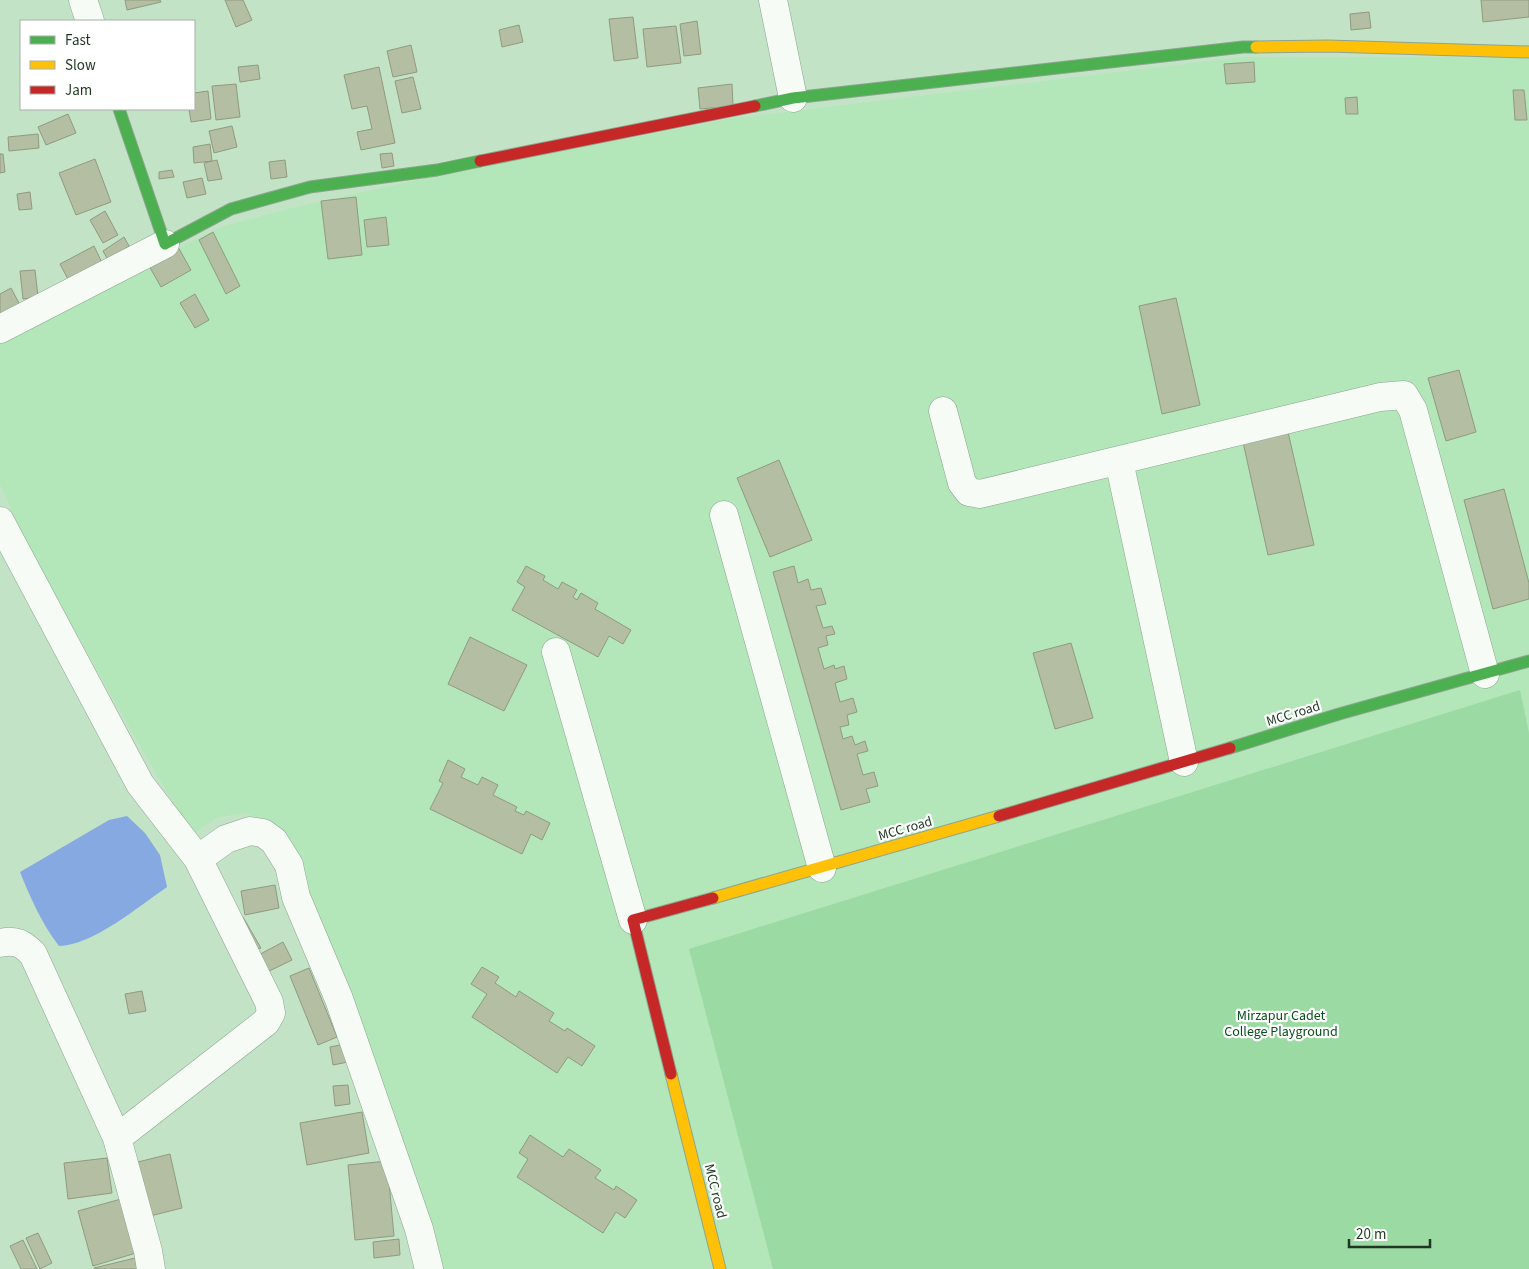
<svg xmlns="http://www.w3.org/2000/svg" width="1529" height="1269" font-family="'Source Sans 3',sans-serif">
	<rect width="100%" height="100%" fill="#c2e3c5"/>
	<path fill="#b3e6b8" d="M1244 57H1529V1269H436L266 821 245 813 218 817 192 834 132 732 27 545 0 484V337L221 227 301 206 454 172 736 118Z"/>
	<path fill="#9bdba3" d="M1520 690 1529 733V1269H773L689 949Z"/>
	<path fill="#87a9e2" d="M127 816 145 833 160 855 167 887C138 907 93 945 59 946 42 924 30 897 20 872L109 820Z"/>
	<path fill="#b4bea2" stroke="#909a7f" d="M125 0H160L161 2 127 10Z
		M225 0H243L252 20 236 27Z
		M1481 0H1529V17L1483 22Z
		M1369 12 1371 28 1351 30 1350 14Z
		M633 17 638 58 614 61 609 19Z
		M697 21 701 54 684 56 680 24Z
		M519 25 523 42 502 47 499 30Z
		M676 26 681 63 647 67 643 29Z
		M411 45 417 72 393 77 387 51Z
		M1254 62 1255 82 1226 84 1224 64Z
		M258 65 260 79 240 82 238 67Z
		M379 67 395 143 361 150 357 132 372 129 367 106 352 109 344 75Z
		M413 77 421 109 402 113 395 81Z
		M236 84 240 117 216 120 212 86Z
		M732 84 733 106 700 109 698 88Z
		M1513 90H1524L1527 120H1515Z
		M208 91 211 119 191 122 189 109H194V93Z
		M1357 97 1358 114H1346L1345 98Z
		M68 114 76 133 46 145 38 127Z
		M232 126 237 147 214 153 209 131Z
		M38 134 39 148 9 151 8 137Z
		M210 144 212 161 194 163 193 147Z
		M392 153 394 166 382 168 380 154Z
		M0 154H3L5 172 0 173Z
		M95 159 111 202 76 215 59 173Z
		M217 160 222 179 208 181 204 163Z
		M285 160 287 177 271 179 269 162Z
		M172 170 174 177 159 179V172Z
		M202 178 206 194 187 198 183 182Z
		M30 192 32 209 19 210 17 194Z
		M356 197 362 255 328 259 321 201Z
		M105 211 118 235 103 243 90 220Z
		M386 217 389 245 367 247 364 220Z
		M213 232 240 286 226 294 199 240Z
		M124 237 129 246 108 260 103 251Z
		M94 246 103 265 70 283 60 264Z
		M178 247 191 270 161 287 148 264Z
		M35 270 38 297 23 299 20 271Z
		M11 288 21 307 0 318V294Z
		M195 294 209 320 195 328 180 303Z
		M1176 298 1200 405 1162 414 1139 306Z
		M1459 370 1476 432 1446 441 1428 378Z
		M1288 432 1314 545 1268 555 1243 442Z
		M779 460 812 540 770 557 737 478Z
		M1504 489 1529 583V599L1493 609 1464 500Z
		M526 566 545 576 543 580 558 589 562 582 577 590 573 597 577 600 581 593 598 603 595 609 631 630 623 644 609 636 598 657 512 610 525 587 517 582Z
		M794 566 798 583 808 579 811 590 821 588 826 604 816 606 823 628 832 626 835 634 826 636 828 645 818 648 824 669 834 665 835 669 844 666 847 679 835 683 840 702 853 698 857 712 847 715 849 725 840 727 843 739 852 736 855 745 865 741 868 751 857 754 863 775 874 772 878 786 866 789 870 802 841 810 773 572Z
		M470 637 527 665 504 711 448 684Z
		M1071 643 1093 718 1055 729 1033 653Z
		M448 760 465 769 461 777 478 785 482 777 498 785 493 795 517 807 515 811 524 815 526 811 550 823 542 840 531 834 522 854 430 809 443 783 439 781Z
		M275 885 279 908 245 915 241 891Z
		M243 917 261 948 250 952 235 920Z
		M283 942 292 960 259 976 251 959Z
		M482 967 499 977 495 983 516 997 519 991 554 1013 549 1021 565 1031 567 1028 595 1046 582 1066 568 1057 557 1073 472 1017 487 994 471 984Z
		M309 968 337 1037 318 1045 290 976Z
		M142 991 146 1011 129 1014 125 994Z
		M345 1044 348 1062 333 1065 330 1047Z
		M348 1085 350 1104 335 1106 333 1086Z
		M362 1112 369 1153 307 1165 300 1123Z
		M530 1135 563 1157 569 1149 601 1170 595 1178 614 1190 616 1186 637 1200 625 1218 616 1212 603 1233 517 1177 528 1159 519 1153Z
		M170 1154 182 1208 146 1217 134 1163Z
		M107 1158 112 1193 68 1199 64 1163Z
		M387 1161 394 1236 355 1240 348 1165Z
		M121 1199 136 1253 93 1266 78 1211Z
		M38 1233 52 1263 40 1269 26 1238Z
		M399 1239 400 1255 374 1258 373 1242Z
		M23 1240 37 1269H21L10 1246Z
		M135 1258 138 1269H94V1268Z"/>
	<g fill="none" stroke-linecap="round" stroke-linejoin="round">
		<defs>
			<path id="street" d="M83 0 90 21
				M773 0 793 98
				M0 329 165 244
				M943 411 962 483 969 492 980 494 1380 397 1404 395 1413 410 1485 674
				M1119 461 1184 762
				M724 515 822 868
				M0 521 140 784 198 859 269 1002 271 1013 266 1022 117 1138
				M556 652 633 920
				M198 859 226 839 250 831 263 833 274 841 289 865 296 897 339 999 419 1229 429 1269
				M0 943C16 939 23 944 33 954L117 1138 148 1251 151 1269"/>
			<path id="fast" d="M755 106 793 98 1243 47H1256
				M119 109 165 244 231 209 310 187 437 170 480 161
				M1230 748 1339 714 1529 661"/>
			<path id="slow" d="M1256 47 1328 46 1529 52
				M713 898 999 816
				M671 1074 720 1269"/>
			<path id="jam" d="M480 161 755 106
				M999 816 1230 748
				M671 1074 633 920 713 898"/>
		</defs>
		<use href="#street" stroke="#8ca58f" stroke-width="29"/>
		<use href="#fast" stroke="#8ca58f" stroke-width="13"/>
		<use href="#slow" stroke="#8ca58f" stroke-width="13"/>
		<use href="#jam" stroke="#8ca58f" stroke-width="13"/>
		<use href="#street" stroke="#f6fbf6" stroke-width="28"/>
		<use href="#fast" stroke="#4caf50" stroke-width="11"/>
		<use href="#slow" stroke="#ffc107" stroke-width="11"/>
		<use href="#jam" stroke="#c62828" stroke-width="11"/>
	</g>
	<g text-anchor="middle" stroke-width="4.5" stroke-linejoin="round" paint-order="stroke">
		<g font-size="14" fill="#1f3722" stroke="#fff">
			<text transform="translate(1293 713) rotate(-17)" y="5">MCC road</text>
			<text transform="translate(905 828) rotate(-16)" y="5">MCC road</text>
			<text transform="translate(716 1191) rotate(76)" y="5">MCC road</text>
		</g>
		<g font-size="14" fill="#074e1b" stroke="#fff">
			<text x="1281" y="1020">Mirzapur Cadet<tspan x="1281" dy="16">College Playground</tspan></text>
		</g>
	</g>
	<rect x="20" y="20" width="175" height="90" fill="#ffffff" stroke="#a5afa7"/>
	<rect x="30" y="36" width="25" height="8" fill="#4caf50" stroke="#a5afa7"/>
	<text x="65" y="45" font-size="15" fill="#1f3722">Fast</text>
	<rect x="30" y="61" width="25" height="8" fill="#ffc107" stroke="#a5afa7"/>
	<text x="65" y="70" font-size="15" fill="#1f3722">Slow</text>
	<rect x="30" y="86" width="25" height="8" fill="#c62828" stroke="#a5afa7"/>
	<text x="65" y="95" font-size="15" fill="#1f3722">Jam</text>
	<path d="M1349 1239v8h81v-8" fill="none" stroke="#1f3722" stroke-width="2.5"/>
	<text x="1356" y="1239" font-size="15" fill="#1f3722" stroke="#ffffff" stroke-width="4" paint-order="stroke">20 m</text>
</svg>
